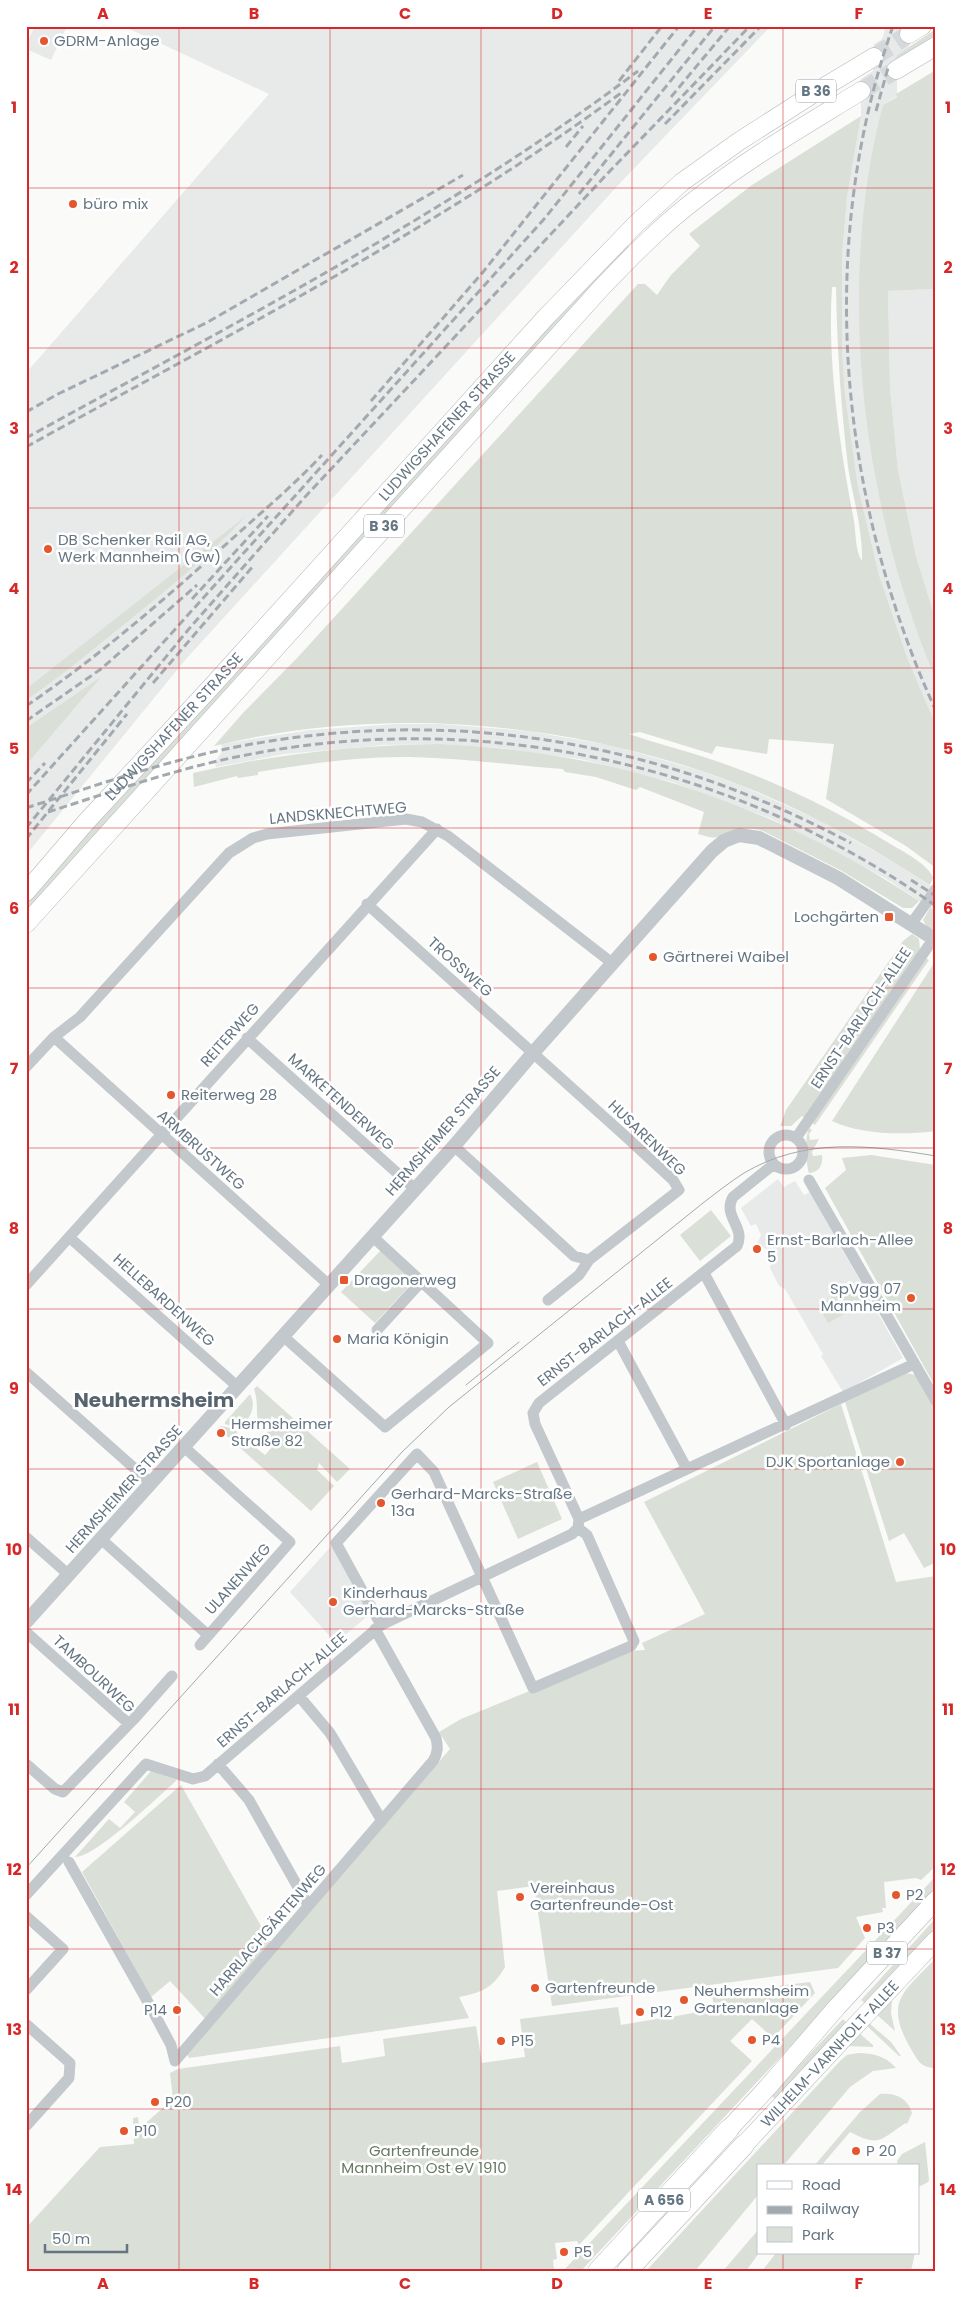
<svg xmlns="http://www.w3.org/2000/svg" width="962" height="2297" font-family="Poppins,sans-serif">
	<rect width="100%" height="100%" fill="#fafaf8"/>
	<path fill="#e8e9e9" d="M35 26H67L51 60 26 49V44Z
		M123 26H771L621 182 186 659 26 855V373L269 94Z
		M886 26H909V47L897 55V96L883 105 869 172 861 257 860 309 864 392 876 482 886 527 910 611 936 679V725L908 660 879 575 858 487 845 394 842 348V256L847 197 861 116V79L873 71 874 44 882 39Z
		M936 287V621L916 556 898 470 890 388 888 291 935 289Z
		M397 724H441L528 731 614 746 698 770 740 785 819 820 895 863 936 889V912L885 878 772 819 672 782 580 759 501 748 440 744 384 745 285 754 216 767 215 762 223 750 221 744 310 730Z
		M778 1179 784 1187 795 1181 804 1195 810 1192 903 1358 843 1392 821 1356 823 1354 785 1289 779 1286 770 1268 771 1262 765 1248 757 1244 761 1235 756 1224 751 1226 741 1208Z
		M333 1544 371 1613 336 1643 290 1592Z"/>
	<path fill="#dadfd7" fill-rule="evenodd" d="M936 29V35L895 60 897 55Z
		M936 70 935 289 888 291 890 388 898 470 916 556 936 621V679C862 509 835 285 883 105L897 97 896 94Z
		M861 116 847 197 842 256V348L845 394 858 487 879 575 908 660 936 725V868L906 846 826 799 834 744 769 739 767 754 716 746 712 754 640 732 629 734C657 744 688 751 716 761 778 782 837 811 892 845 903 851 930 866 933 878L930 885C870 846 807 811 740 785 576 721 385 704 214 746L243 713 298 657 638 284H645L657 295 671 275 700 246 689 234 752 185ZM832 287H836C837 348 841 407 848 467 853 498 863 530 862 561 855 550 856 534 854 521 840 448 827 361 832 287Z
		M625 242 630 248 26 913V902L47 877Z
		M246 516C211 554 171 586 132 618 97 646 63 675 26 700V689Z
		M101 677 26 765V728Z
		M440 744C618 752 770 803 919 901L912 908H903L842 871 763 831C741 825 736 831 717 837 712 839 703 835 698 834L704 812 640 787 636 790 596 777 565 772 563 769C512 765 461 758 410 757 360 756 307 764 258 772V775L238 778 237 776 194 787 193 773C275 754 356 745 440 744Z
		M930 908 936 912V933L927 927 923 920Z
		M912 934 919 939 920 950 805 1118 802 1116 791 1126H780L786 1110 903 941Z
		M925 958 929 960 815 1125 812 1123Z
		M936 960V1131C903 1135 862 1135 832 1121Z
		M809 1128 812 1130 809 1134 810 1140 819 1139 812 1152 813 1156 822 1155C823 1164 820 1172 809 1173 806 1165 805 1135 809 1128Z
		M871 1155 936 1165V1388L825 1188 846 1170 842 1158Z
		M711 1210 731 1236 700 1261 680 1235Z
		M382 1249 415 1280 375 1323 341 1292Z
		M851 1286 862 1304 828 1323 818 1305Z
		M906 1373 916 1375 936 1409V1562L924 1568 904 1533 889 1541 845 1402Z
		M257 1386 350 1469 337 1482 319 1463 317 1470 334 1486 311 1511 218 1428 221 1426 236 1429 238 1437 250 1443 265 1455 275 1444 265 1435 274 1425 275 1419 272 1416 271 1417 270 1425 263 1432C253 1415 260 1407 254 1389Z
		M250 1394C255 1403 253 1412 247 1420L244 1418 236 1427 225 1424V1422Z
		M841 1404 896 1582 936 1576V1866L921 1880 916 1878 884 1882 886 1908H882L883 1912 856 1917 865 1938 838 1968 552 2006 534 1886 497 1891 505 1967C493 1988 481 1993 459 1997L469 2018 189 2058 186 2053 210 2024 170 1981 151 1997 82 1872 181 1785 274 1949 450 1749 439 1732 461 1719 628 1651 645 1650 642 1643 705 1614 644 1502Z
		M537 1462 562 1519 518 1539 493 1482Z
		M151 1771 177 1780C159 1796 95 1858 75 1857L109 1819 120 1828 135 1812 124 1802Z
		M936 1876V1890L581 2271H563Z
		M936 1918V1928L866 2004 861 2000Z
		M936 1958V2064L933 2068C920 2067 917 2059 911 2049 883 2001 904 1992 936 1958Z
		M810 1982 815 1993 773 2038 752 2019 730 2041 752 2061 579 2245 577 2241 555 2243 557 2259 553 2260 554 2271H26V2228L100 2147 134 2144 133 2118 138 2117 139 2129 173 2099 170 2073 178 2069 340 2046 342 2063 385 2056 383 2039 476 2026 482 2063 525 2057 520 2019 618 2007 621 2025 662 2018 660 2004H664L666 2018 714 2009 712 1994Z
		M892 1999 891 2013 895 2031 876 2014Z
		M843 2019 847 2023 776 2100 771 2095Z
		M869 2023 891 2042 901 2056H899L867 2026Z
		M859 2033 873 2045V2047L847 2046Z
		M858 2053C872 2053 886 2056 896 2068L873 2071 850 2087 783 2166H758V2195L695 2271H646L840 2061 847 2055Z
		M880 2094C895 2092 908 2098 912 2113L907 2124 906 2123C880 2139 881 2148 850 2132L821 2166H814L860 2112Z
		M925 2142 929 2180 928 2182 921 2186 918 2185V2166H898L897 2161 902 2154Z
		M758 2230 759 2253 746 2271H723Z
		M776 2253H915L911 2271H762Z"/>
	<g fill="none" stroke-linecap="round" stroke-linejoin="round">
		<path stroke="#d5d9db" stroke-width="18" stroke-dasharray="18 9" stroke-linecap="butt" d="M874 57 909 34
			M861 91 896 70"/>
		<defs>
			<g id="primary">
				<path d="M909 34 922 26"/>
				<path d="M896 70 936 46"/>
				<path id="s1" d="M26 892 86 822 212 686 546 317 637 223 682 182 738 142 819 90 874 57"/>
				<path d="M26 924 604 285C634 254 664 223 699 197 750 157 806 125 861 91"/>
				<path d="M837 2007 936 1900"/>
				<path d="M857 2024 936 1940"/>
			</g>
			<path id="trunk" d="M729 2129 767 2088 837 2007
				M744 2145 857 2024"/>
			<path id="motorway" d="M598 2271 729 2129
				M627 2271 744 2145"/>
		</defs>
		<use href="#primary" stroke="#b5babe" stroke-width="19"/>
		<use href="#trunk" stroke="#b4b9bd" stroke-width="19"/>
		<use href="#motorway" stroke="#b4b9bd" stroke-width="21"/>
		<path stroke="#c3c8cc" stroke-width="11" d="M367 904 623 1134 673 1180 679 1190 589 1260 579 1275 548 1300
			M912 923 936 889
			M54 1037 329 1285
			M247 1038 415 1189
			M26 1067 54 1037 80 1017 229 853 253 838 267 834 406 819 422 822 448 836 607 959 611 965
			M769 1152a17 17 0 1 1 34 0a17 17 0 1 1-34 0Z
			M796 1138 934 938
			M454 1146 574 1256 589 1260
			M809 1180 936 1401
			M372 1236 488 1343 385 1427
			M69 1237 238 1387
			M704 1273 786 1425
			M26 1285 437 829
			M377 1330 421 1282
			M283 1336 385 1427
			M618 1341 687 1469
			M26 1372 151 1483
			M184 1447 290 1542 200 1645
			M579 1519 914 1364
			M26 1537 69 1575
			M101 1539 208 1635
			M381 1625 336 1543 417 1454 434 1472 533 1688 631 1646 634 1641 587 1535 578 1528
			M26 1632 128 1723
			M299 1696 330 1733 382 1821
			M26 1764 55 1789 63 1792 134 1719 172 1676
			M218 1764 249 1800 308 1905
			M69 1862 149 2004 171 2045 175 2061
			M26 1895 146 1764 193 1779 205 1776 381 1625 572 1534 578 1528 579 1519 535 1424 533 1413 539 1403 737 1246C746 1227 722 1216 733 1197L774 1164
			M26 1916 63 1949 26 1990
			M26 2024 70 2063 69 2078 26 2126
			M175 2061 433 1761C438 1753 438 1747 436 1738L375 1629"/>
		<path stroke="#c3c8cc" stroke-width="14" d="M26 1622 454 1146 533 1053 712 851 724 841 739 835 759 838 838 878 936 940"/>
		<use href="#primary" stroke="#fff" stroke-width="18"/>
		<use href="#trunk" stroke="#fff" stroke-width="18"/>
		<use href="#motorway" stroke="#fff" stroke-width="20"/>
		<path stroke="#a2aab0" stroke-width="1" d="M466 1385 519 1342
			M26 1868 402 1452 449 1407 703 1203C716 1193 730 1182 744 1173 805 1137 869 1145 936 1156"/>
		<path stroke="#a2aab0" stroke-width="3" stroke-dasharray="8 4" stroke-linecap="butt" d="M893 26C815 248 839 499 936 711
			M619 81 662 26
			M671 97 730 26
			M876 111 888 68
			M665 124 761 26
			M566 147 583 126
			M579 194 715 26
			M371 401 483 272 679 26
			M26 412 58 394 206 323 463 175
			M26 438C234 323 447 215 638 71
			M26 447C228 335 435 230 621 93
			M192 599 268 516
			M153 683 254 565
			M26 706C100 656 167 597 233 538 263 511 294 485 322 455
			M26 721 101 669 197 585
			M26 783 45 763
			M26 795 545 218 698 26
			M26 808C97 785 168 760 241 746 455 706 659 741 851 843
			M48 812C111 792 175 769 241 756 483 707 735 764 936 906
			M26 828 188 630 304 498 608 173 750 26
			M26 839 127 714
			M911 880 936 896"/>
	</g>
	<path fill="none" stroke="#d62828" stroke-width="1" stroke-opacity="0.55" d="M179 26V2271M330 26V2271M481 26V2271M632 26V2271M783 26V2166M26 188H936M26 348H936M26 508H936M26 668H936M26 828H936M26 988H936M26 1148H936M26 1309H936M26 1469H936M26 1629H936M26 1789H936M26 1949H936M26 2109H936M783 2253V2271"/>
	<g fill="#e4572e" stroke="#fff" stroke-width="2">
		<circle cx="44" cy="41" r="5"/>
		<circle cx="73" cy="204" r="5"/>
		<circle cx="48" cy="549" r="5"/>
		<rect x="884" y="912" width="10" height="10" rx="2.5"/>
		<circle cx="653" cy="957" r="5"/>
		<circle cx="171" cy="1095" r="5"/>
		<circle cx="757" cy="1249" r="5"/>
		<rect x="339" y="1275" width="10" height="10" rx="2.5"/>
		<circle cx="911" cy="1298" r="5"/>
		<circle cx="337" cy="1339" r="5"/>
		<circle cx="221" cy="1433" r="5"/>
		<circle cx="900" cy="1462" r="5"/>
		<circle cx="381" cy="1503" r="5"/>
		<circle cx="333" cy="1602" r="5"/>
		<circle cx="896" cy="1895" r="5"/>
		<circle cx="520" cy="1897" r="5"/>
		<circle cx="867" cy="1928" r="5"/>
		<circle cx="535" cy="1988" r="5"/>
		<circle cx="684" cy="2000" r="5"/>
		<circle cx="177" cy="2010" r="5"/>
		<circle cx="640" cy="2012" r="5"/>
		<circle cx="752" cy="2040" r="5"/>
		<circle cx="501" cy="2041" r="5"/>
		<circle cx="155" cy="2102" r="5"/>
		<circle cx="124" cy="2131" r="5"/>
		<circle cx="856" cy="2151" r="5"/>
		<circle cx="564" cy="2252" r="5"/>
	</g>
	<g text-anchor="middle" stroke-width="5" stroke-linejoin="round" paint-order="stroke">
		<g fill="#fff" stroke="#939fa8" stroke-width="1">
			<rect x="796" y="79.5" width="40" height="23" rx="4"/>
			<rect x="364" y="514.5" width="40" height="23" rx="4"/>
			<rect x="867" y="1941.5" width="40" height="23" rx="4"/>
			<rect x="638" y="2188.5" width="52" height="23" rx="4"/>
		</g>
		<g font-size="14" font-weight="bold" fill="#657683">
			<text x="816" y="96">B 36</text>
			<text x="384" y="531">B 36</text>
			<text x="887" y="1958">B 37</text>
			<text x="664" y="2205">A 656</text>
		</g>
		<g font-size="15" fill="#657683" stroke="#fff" text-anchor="start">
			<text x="54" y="46">GDRM-Anlage</text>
			<text x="83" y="209">büro mix</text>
			<text x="58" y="545">DB Schenker Rail AG,<tspan x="58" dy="17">Werk Mannheim (Gw)</tspan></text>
			<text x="879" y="922" text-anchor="end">Lochgärten</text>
			<text x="663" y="962">Gärtnerei Waibel</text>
			<text x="181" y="1100">Reiterweg 28</text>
			<text x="767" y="1245">Ernst-Barlach-Allee<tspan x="767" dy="17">5</tspan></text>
			<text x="354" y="1285">Dragonerweg</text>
			<text x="901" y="1294" text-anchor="end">SpVgg 07<tspan x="901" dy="17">Mannheim</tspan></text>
			<text x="347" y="1344">Maria Königin</text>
			<text x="231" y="1429">Hermsheimer<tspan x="231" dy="17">Straße 82</tspan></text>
			<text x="890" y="1467" text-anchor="end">DJK Sportanlage</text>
			<text x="391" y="1499">Gerhard-Marcks-Straße<tspan x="391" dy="17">13a</tspan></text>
			<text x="343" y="1598">Kinderhaus<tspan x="343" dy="17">Gerhard-Marcks-Straße</tspan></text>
			<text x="530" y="1893">Vereinhaus<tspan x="530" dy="17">Gartenfreunde-Ost</tspan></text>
			<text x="906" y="1900">P2</text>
			<text x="877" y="1933">P3</text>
			<text x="545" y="1993">Gartenfreunde</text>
			<text x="694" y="1996">Neuhermsheim<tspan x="694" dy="17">Gartenanlage</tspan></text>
			<text x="167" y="2015" text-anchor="end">P14</text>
			<text x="650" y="2017">P12</text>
			<text x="762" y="2045">P4</text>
			<text x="511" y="2046">P15</text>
			<text x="165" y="2107">P20</text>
			<text x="134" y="2136">P10</text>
			<text x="866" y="2156">P 20</text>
			<text x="574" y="2257">P5</text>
		</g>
		<g font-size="15" fill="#657683" stroke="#fff">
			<text dy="5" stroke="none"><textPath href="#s1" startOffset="628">LUDWIGSHAFENER STRASSE</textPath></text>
			<text dy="5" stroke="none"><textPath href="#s1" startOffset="222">LUDWIGSHAFENER STRASSE</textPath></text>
			<text transform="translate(338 813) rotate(-5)" y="5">LANDSKNECHTWEG</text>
			<text transform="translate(460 967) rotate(42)" y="5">TROSSWEG</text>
			<text transform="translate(861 1018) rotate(-56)" y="5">ERNST-BARLACH-ALLEE</text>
			<text transform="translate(230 1035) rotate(-48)" y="5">REITERWEG</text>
			<text transform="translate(341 1102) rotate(42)" y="5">MARKETENDERWEG</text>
			<text transform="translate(443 1131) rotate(-49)" y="5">HERMSHEIMER STRASSE</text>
			<text transform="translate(647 1138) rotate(44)" y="5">HUSARENWEG</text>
			<text transform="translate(201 1150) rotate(42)" y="5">ARMBRUSTWEG</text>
			<text transform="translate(164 1300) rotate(42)" y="5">HELLEBARDENWEG</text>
			<text transform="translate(605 1332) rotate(-38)" y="5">ERNST-BARLACH-ALLEE</text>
			<text transform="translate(124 1489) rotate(-48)" y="5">HERMSHEIMER STRASSE</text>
			<text transform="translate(238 1579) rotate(-48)" y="5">ULANENWEG</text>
			<text transform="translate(94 1674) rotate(43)" y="5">TAMBOURWEG</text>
			<text transform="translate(282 1690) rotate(-41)" y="5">ERNST-BARLACH-ALLEE</text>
			<text transform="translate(268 1930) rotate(-49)" y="5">HARRLACHGÄRTENWEG</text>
			<text transform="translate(830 2054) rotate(-47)" y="5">WILHELM-VARNHOLT-ALLEE</text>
		</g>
		<g font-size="15" fill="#687a64" stroke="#fff">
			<text x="424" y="2156">Gartenfreunde<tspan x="424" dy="17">Mannheim Ost eV 1910</tspan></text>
		</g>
		<g font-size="20" font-weight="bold" fill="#57646e" stroke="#fff">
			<text x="154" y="1407">Neuhermsheim</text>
		</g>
	</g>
	<rect width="962" height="2297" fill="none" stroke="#ffffff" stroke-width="55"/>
	<rect x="757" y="2164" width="162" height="90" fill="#ffffff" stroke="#c1c8cd"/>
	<rect x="767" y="2181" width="25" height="8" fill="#ffffff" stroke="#c1c8cd"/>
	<text x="802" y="2190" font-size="15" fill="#657683">Road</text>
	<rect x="767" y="2206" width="25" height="8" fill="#a2aab0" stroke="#c1c8cd"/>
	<text x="802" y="2214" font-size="15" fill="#657683">Railway</text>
	<rect x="767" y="2227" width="25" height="15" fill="#dadfd7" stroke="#c1c8cd"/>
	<text x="802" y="2240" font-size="15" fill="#657683">Park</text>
	<path d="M45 2244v8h82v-8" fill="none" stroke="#657683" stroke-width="2.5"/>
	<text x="52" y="2244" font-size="15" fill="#657683" stroke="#ffffff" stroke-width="4" paint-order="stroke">50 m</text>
	<rect x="28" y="28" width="906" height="2242" fill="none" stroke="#d62828" stroke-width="2"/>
	<g font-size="16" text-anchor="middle" font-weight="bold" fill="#d62828">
		<text x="103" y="19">A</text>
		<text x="254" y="19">B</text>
		<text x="405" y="19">C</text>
		<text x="557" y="19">D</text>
		<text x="708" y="19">E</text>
		<text x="859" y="19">F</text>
		<text x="14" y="113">1</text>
		<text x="948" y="113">1</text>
		<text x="14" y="273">2</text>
		<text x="948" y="273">2</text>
		<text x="14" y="434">3</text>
		<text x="948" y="434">3</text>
		<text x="14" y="594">4</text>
		<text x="948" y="594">4</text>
		<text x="14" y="754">5</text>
		<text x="948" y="754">5</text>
		<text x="14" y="914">6</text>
		<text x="948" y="914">6</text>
		<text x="14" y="1074">7</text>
		<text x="948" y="1074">7</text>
		<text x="14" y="1234">8</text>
		<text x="948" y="1234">8</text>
		<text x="14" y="1394">9</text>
		<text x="948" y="1394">9</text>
		<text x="14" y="1555">10</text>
		<text x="948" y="1555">10</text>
		<text x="14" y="1715">11</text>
		<text x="948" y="1715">11</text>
		<text x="14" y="1875">12</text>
		<text x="948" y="1875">12</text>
		<text x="14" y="2035">13</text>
		<text x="948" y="2035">13</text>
		<text x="14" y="2195">14</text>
		<text x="948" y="2195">14</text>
		<text x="103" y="2289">A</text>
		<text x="254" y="2289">B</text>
		<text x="405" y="2289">C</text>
		<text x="557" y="2289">D</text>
		<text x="708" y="2289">E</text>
		<text x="859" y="2289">F</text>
	</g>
</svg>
